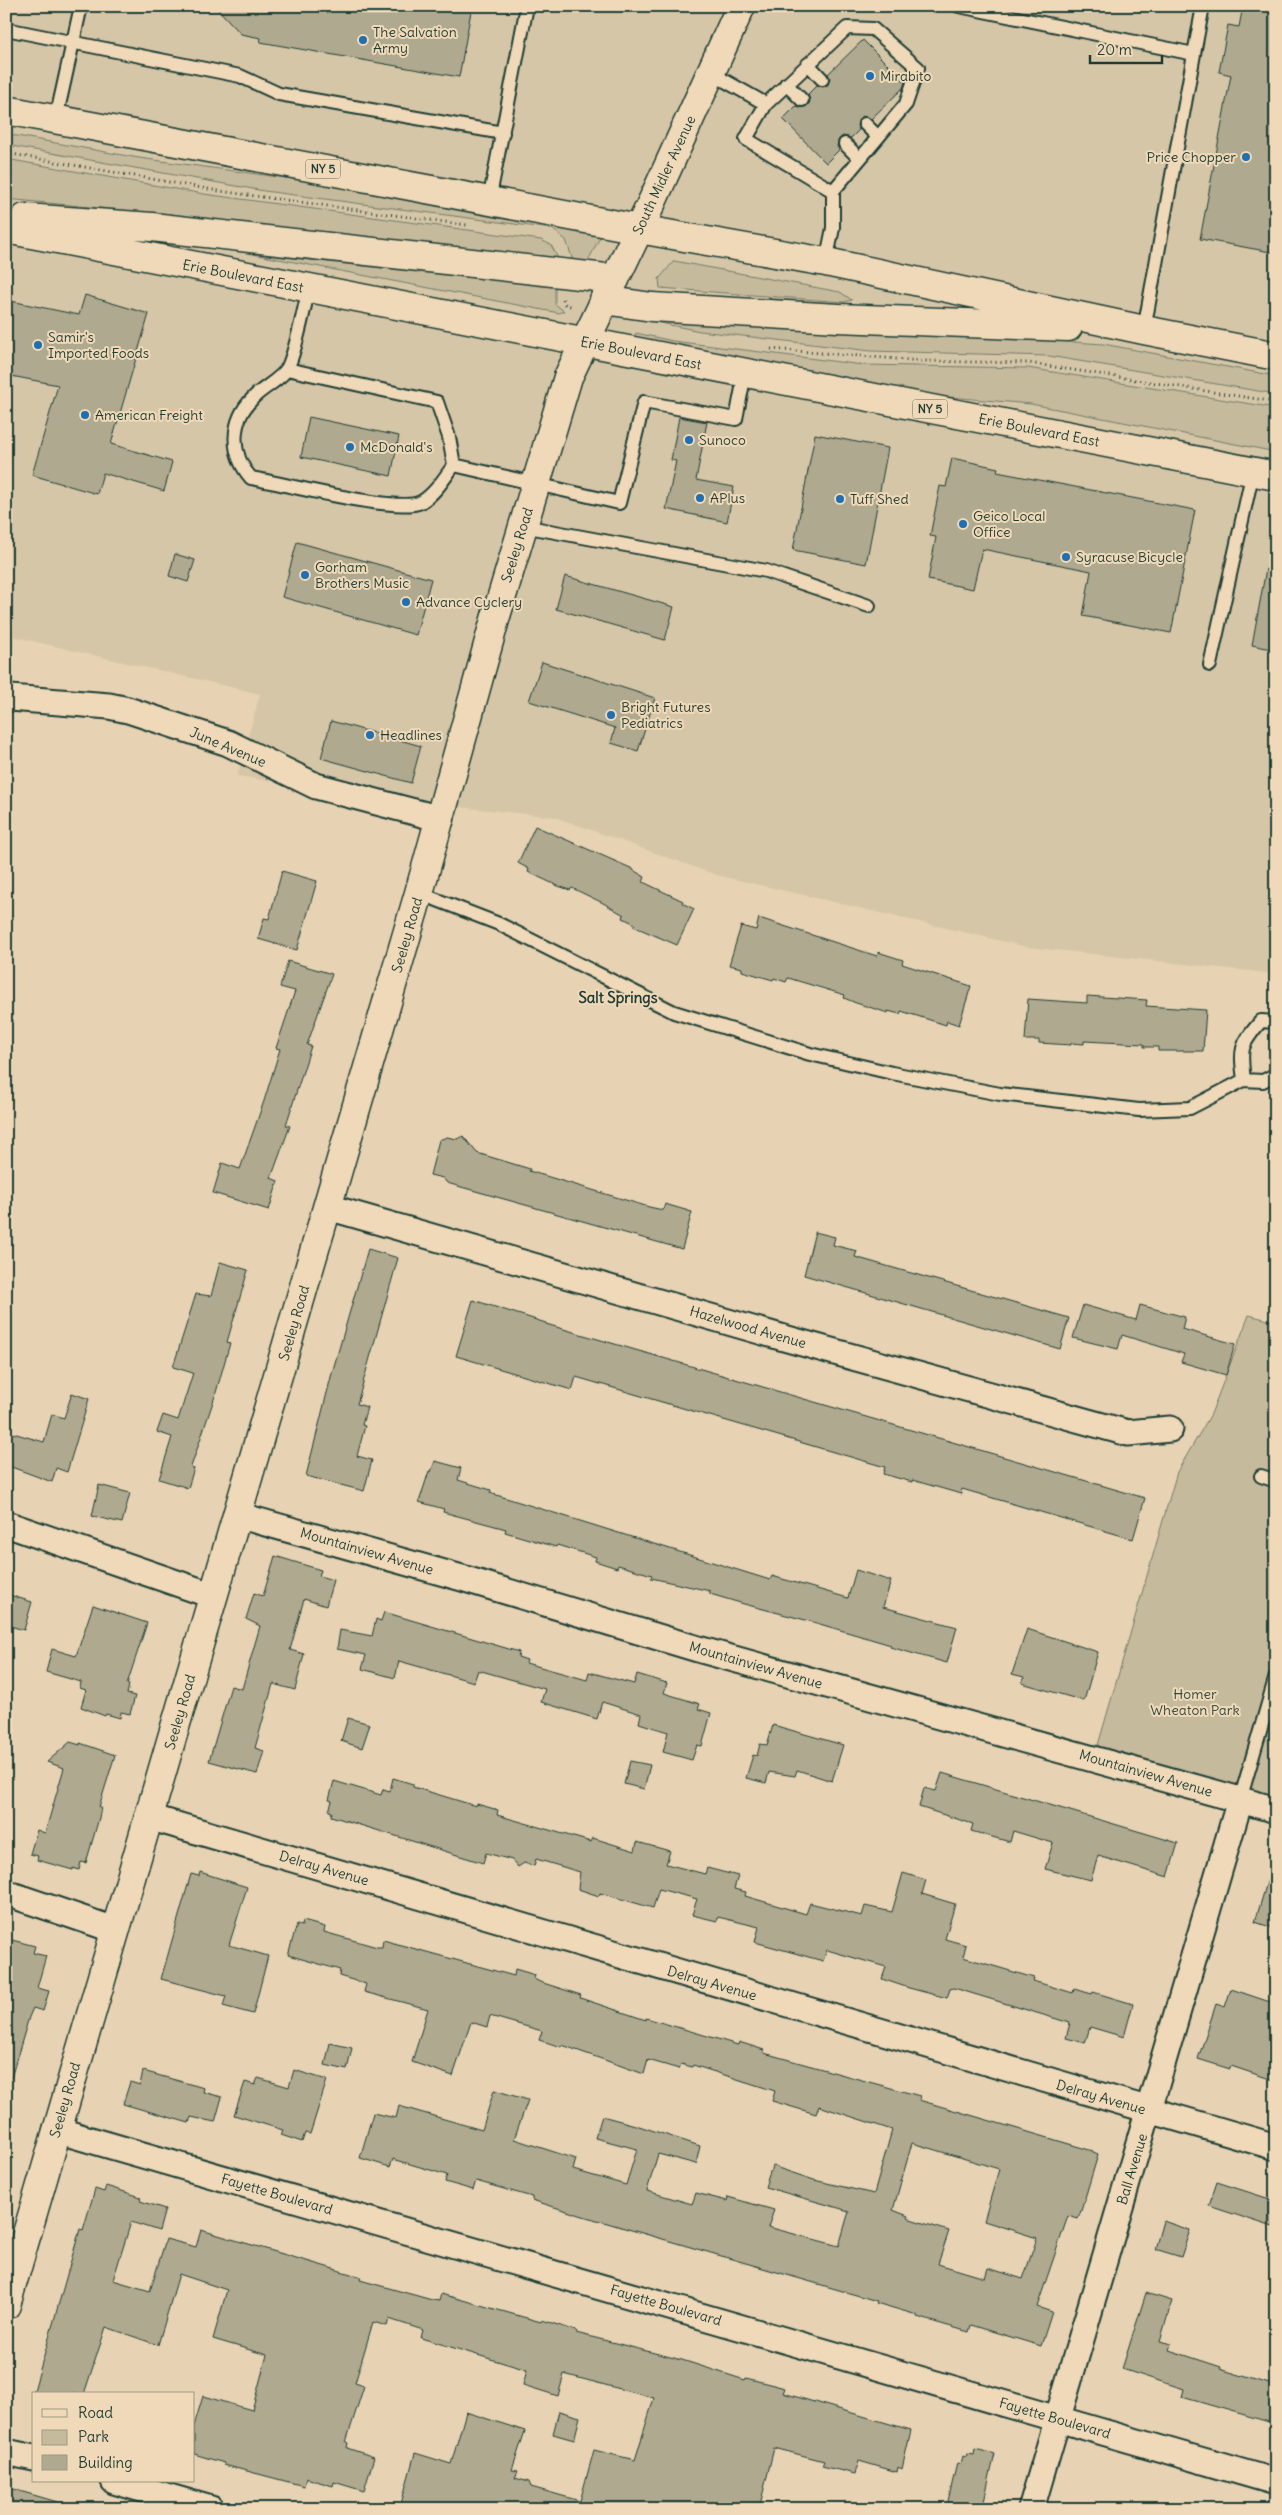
<svg xmlns="http://www.w3.org/2000/svg" width="1282" height="2515" font-family="Delius,sans-serif">
	<rect width="100%" height="100%" fill="#e7d3b3"/>
	<filter id="ink" filterUnits="userSpaceOnUse"><feTurbulence type="fractalNoise" baseFrequency=".02" numOctaves="2"/><feDisplacementMap in="SourceGraphic" scale="10" xChannelSelector="R" yChannelSelector="G"/><feConvolveMatrix kernelMatrix="1 2 1 2 8 2 1 2 1" color-interpolation-filters="sRGB"/></filter>
	<g filter="url(#ink)">
		<path fill="#d6c6a8" d="M6 6H1276V974L1027 947 716 875 555 817 410 802 237 776 260 694 6 635Z"/>
		<path fill="#c6ba9d" stroke="#727c68" d="M6 134 139 158 381 191 595 231 600 237 588 261 574 264 566 240 552 229 264 191 6 145Z
			M6 159 204 194 541 240 551 245 559 260 185 216 6 199Z
			M216 247 555 282V304L564 311 559 313Z
			M674 261 840 292 852 300 844 302 660 288 659 279Z
			M648 313 1103 344 1276 376V394L1049 356 871 351 700 331 645 320Z
			M636 333 673 341 863 365 1028 368 1276 408V452L1031 404 926 395 634 339Z
			M1249 1315 1276 1322V1810L1094 1759 1177 1472 1211 1414Z"/>
		<path fill="#afa990" stroke="#1f3d34" fill-rule="evenodd" d="M215 6H472L459 77 260 42 261 38 241 34Z
			M1243 6H1276V253L1200 239 1231 75 1219 72 1228 25 1239 27Z
			M863 40 905 82 903 88 871 119 863 116 859 119 857 126 859 130 851 138 843 136 839 139 837 146 839 150 826 163 783 119 796 106 800 108 807 106 810 102 808 94 817 85 823 87 828 85 830 78 828 74Z
			M85 295 149 314 111 444 172 462 164 491 103 473 97 494 32 475 58 385 6 375V300L79 315Z
			M309 417 399 436 391 476 301 457Z
			M679 417 707 422 696 480 734 487 727 522 666 509 676 461 671 460Z
			M815 434 888 448 866 564 793 550Z
			M952 458 998 468 997 472 1195 510 1171 633 1083 616 1091 571 982 549 973 589 928 580 936 537 930 536 940 486 946 487Z
			M297 542 431 579 416 635 282 597Z
			M175 554 195 560 188 582 169 576Z
			M1266 569 1276 570V650L1252 645Z
			M565 576 674 607 665 640 556 609Z
			M542 662 655 698 638 751 611 743 615 728 529 701Z
			M331 721 421 746 411 783 321 758Z
			M535 826 633 869V870L645 877 643 882 683 901 682 903 694 909 677 945 633 926 635 924 623 918 624 915 603 903 572 888 570 890 558 886 528 872 529 869 518 863Z
			M282 871 317 881 297 950 258 939 264 918 269 919Z
			M759 918 877 956 878 952 903 960 902 964 971 986 959 1025 947 1021 946 1025 901 1011 900 1014 888 1011V1013L856 1003 844 998 845 995 788 978 786 982 774 978 773 980 742 971V968L729 965 741 926 756 930Z
			M288 961 332 974 307 1045 311 1046 286 1125 290 1126 271 1178 278 1181 269 1210 213 1193 222 1163 240 1169 264 1101 280 1049 276 1048 295 991 280 987Z
			M1087 996 1147 1000 1146 1006 1206 1010 1203 1051H1158V1047H1144V1044L1084 1041V1044L1071 1043V1045L1039 1043V1040H1025L1028 999 1087 1003Z
			M463 1136 477 1153 530 1169 529 1171 649 1207 663 1210 665 1204 692 1212 682 1249 447 1183 443 1178 430 1175 439 1140 447 1137 457 1139Z
			M815 1232 835 1237 833 1245 857 1251 855 1257 1069 1318 1060 1349 804 1275Z
			M368 1249 398 1258 357 1404 367 1407 362 1425 365 1426 357 1456 372 1460 364 1491 306 1476 332 1373Z
			M220 1262 248 1270 227 1342 230 1343 215 1396 191 1467 194 1468 188 1488 159 1479 172 1437 157 1432 163 1415 178 1420 193 1373 173 1367 196 1294 211 1296Z
			M473 1300 546 1323V1324L1145 1498 1133 1539 962 1489 961 1494 912 1480V1482L883 1474 885 1467 576 1377 572 1390 456 1356Z
			M1083 1305 1136 1320 1140 1305 1185 1317 1182 1329 1235 1344 1226 1375 1181 1362 1184 1354 1122 1335 1118 1349 1073 1338Z
			M72 1393 89 1399 67 1472 56 1468 52 1482 6 1465V1431L44 1442 52 1414 64 1418Z
			M435 1461 461 1468 458 1480 491 1490 490 1493 770 1580 772 1576 848 1598 856 1570 891 1581 883 1607 957 1627 947 1663 890 1647 891 1645 813 1622 744 1604 710 1594V1591L651 1578 652 1575 618 1565 617 1568 595 1561 596 1557 557 1545 556 1547 505 1532 506 1529 443 1512 444 1509 419 1502 429 1471 431 1472Z
			M99 1485 130 1493 122 1523 92 1516Z
			M275 1556 321 1570 319 1576 333 1580 326 1606 304 1599 290 1650 304 1654 295 1690 273 1684 255 1748 264 1751 257 1774 209 1761 231 1686 242 1689 260 1626 246 1619 254 1593 263 1596Z
			M6 1594 32 1602 24 1630 6 1625Z
			M93 1605 147 1623 127 1684 129 1685 127 1694 135 1696 130 1714 121 1712 120 1718 106 1714 105 1716 81 1707 86 1690 80 1688 81 1682 46 1672 52 1649 76 1656Z
			M384 1612 519 1652 518 1657 527 1660 526 1663 587 1680 589 1672 634 1684 637 1674 667 1683 664 1693 700 1704 698 1709 711 1713 702 1746 697 1745 692 1760 663 1752 668 1732 639 1723 641 1714 602 1702 597 1719 541 1702 545 1689 478 1670 474 1682 399 1661 395 1678 362 1669 366 1655 337 1649 340 1630 372 1636 376 1619 381 1621Z
			M1027 1629 1098 1652 1084 1701 1022 1683 1024 1677 1012 1674Z
			M348 1718 370 1724 362 1748 341 1741Z
			M773 1725 843 1745 832 1781 797 1770 795 1776 769 1772 766 1783 746 1778 753 1755 757 1756 760 1744 767 1745Z
			M70 1742 80 1745V1743L115 1755 99 1807H101L99 1818 86 1863 81 1862 79 1870 73 1868V1870L37 1860 38 1856 30 1854 37 1830 45 1833 64 1768 47 1762Z
			M630 1761 650 1765 644 1789 624 1784Z
			M942 1773 1178 1843 1168 1877 1098 1856 1091 1880 1045 1869 1053 1843 1013 1831 1010 1842 971 1831 973 1824 919 1807 924 1788 936 1791Z
			M393 1778 413 1784V1787L476 1806 477 1804 498 1810 497 1815 591 1842 593 1838 635 1851 637 1842 670 1851 666 1864 705 1874 707 1868 738 1876 734 1889 746 1892 745 1896 806 1914 810 1903 862 1916 865 1906 892 1912 903 1873 926 1880 922 1894 955 1904 945 1939 966 1945 963 1957 1034 1978 1033 1981 1073 1993 1074 1989 1092 1994 1093 1992 1133 2004 1124 2037 1090 2027 1085 2043 1066 2038 1070 2023 954 1988 950 1989 947 1998 909 1988 882 1979 886 1967 827 1950 823 1961 755 1942 759 1927 718 1917 717 1921 692 1915 697 1899 659 1889 653 1908 600 1893 599 1896 578 1889 580 1872 536 1859 534 1866 524 1863 518 1867 512 1860 486 1853 483 1863 331 1816 332 1812 329 1811 332 1801 329 1800 334 1781 381 1795 383 1789 390 1791Z
			M1271 1869 1276 1870V1929L1255 1922Z
			M200 1872 247 1887 229 1945 268 1956 253 2014 223 2006 226 1996 161 1979 191 1874 199 1876Z
			M303 1921 325 1927 324 1932 377 1947H382L383 1940 514 1976 515 1969 535 1975 534 1979 540 1982 581 1995 580 1998 646 2020V2018L738 2045 739 2042 764 2050V2053L920 2096 919 2100 1093 2151V2153L1098 2155 1081 2211 1078 2219 1068 2216 1037 2307 1052 2312 1041 2346 971 2325 969 2332 917 2317V2315L876 2303 877 2301 583 2216 532 2200V2197L476 2181 473 2190 445 2182 447 2175 393 2159 390 2167 360 2158 373 2113 396 2118 399 2106 482 2130 494 2090 528 2100 514 2139 576 2159 573 2170 626 2185 637 2149 595 2138 602 2116 639 2126 700 2146 696 2164 658 2154 647 2191 692 2204 696 2193 727 2201 728 2197 774 2210 768 2227 839 2246 849 2211 765 2187 772 2166 814 2180 874 2194 892 2130 819 2106 816 2114 772 2101 775 2091 693 2065 692 2067 681 2064 679 2069 648 2060 644 2074 562 2045 561 2047 539 2040 542 2031 490 2016 487 2027 471 2022 453 2076 412 2062 428 2009 364 1992 366 1984 339 1976 340 1970 288 1955 297 1924 302 1926ZM912 2143 999 2169 984 2221 1037 2238 1023 2279 988 2268 985 2278 938 2264 949 2231 907 2218 908 2216 893 2210Z
			M12 1940 35 1946 33 1953 46 1956 37 1988 49 1991 43 2011 33 2008 29 2017 11 2078 6 2077V1961Z
			M1231 1989 1276 2004V2081L1231 2066 1230 2069 1198 2059 1216 2004 1225 2007Z
			M330 2043 352 2048 347 2070 325 2065Z
			M294 2070 327 2080 310 2134 305 2133 302 2142 281 2135 283 2130 234 2115 245 2082 255 2085 258 2078 289 2087Z
			M143 2071 204 2088 203 2092 222 2097 215 2122 191 2117 189 2123 123 2104 130 2082 140 2085Z
			M1217 2182 1276 2201V2228L1209 2206Z
			M106 2186 141 2197 140 2201 165 2209 159 2231 131 2222 113 2280 150 2291 166 2239 196 2247 201 2230 361 2277 360 2280 432 2300 439 2301 441 2294 541 2322 542 2320 577 2331 576 2333 682 2360 745 2380 746 2378 785 2388 783 2393 911 2430 902 2469 898 2467 897 2472 859 2461 855 2474 822 2466 824 2461 774 2448 759 2509H417L401 2504 415 2453 451 2464 466 2412 525 2431 512 2470 518 2471 515 2478 529 2482 531 2487 580 2501 594 2450 635 2460 654 2398 564 2374 558 2396 523 2385 527 2370 421 2338 423 2330 389 2319 387 2326 373 2322 355 2383 364 2386 346 2442 348 2443 347 2448 374 2457 364 2491 334 2482 333 2486 306 2478 304 2486 224 2465V2463L194 2454V2426L203 2396 252 2410 267 2355 213 2339 227 2290 179 2274 158 2345 106 2327 84 2394H33L80 2229 83 2230 95 2189 104 2192Z
			M1163 2221 1190 2230 1181 2257 1155 2249Z
			M1146 2293 1172 2301 1160 2341 1171 2344 1169 2350 1221 2367 1220 2369 1276 2386V2424L1182 2397 1184 2389 1122 2369Z
			M559 2411 580 2417 574 2440 553 2434Z
			M975 2449 995 2454 982 2509H960L947 2505 957 2463 961 2464 963 2456 966 2457 967 2454 974 2455Z
			M6 2487 61 2503V2509H6Z"/>
		<g fill="none" stroke-linecap="round" stroke-linejoin="round">
			<defs>
				<path id="lane" d="M959 6 1194 54 1144 330
					M6 29 240 76 279 94 503 133
					M1194 54 1203 6
					M808 64 822 79
					M711 73 766 104 746 139 833 191V228L826 262
					M786 84 802 100
					M766 104 847 28 873 29 918 68 906 104 833 191
					M56 119 81 6
					M865 124 878 137
					M845 144 860 159
					M489 201 527 6
					M287 369 437 402 449 437 454 465C445 477 435 494 421 502 399 514 282 483 251 478 230 454 230 421 253 398 262 388 282 379 288 367 297 347 303 311 309 289
					M454 465 619 503 644 402 736 419 745 373
					M523 526 766 571 869 606
					M1210 665 1253 471
					M419 893 499 924 674 1012 810 1054 892 1073 1000 1094 1139 1110 1190 1108 1244 1080 1263 1081 1276 1074
					M1244 1080C1240 1048 1240 1046 1261 1021L1276 1022
					M1261 1476 1276 1481
					M1240 1800 1276 1676"/>
				<path id="street" d="M10 698 109 706 128 710 228 743 316 786 441 819
					M328 1207 784 1338 1128 1433 1170 1429
					M237 1515 462 1578 698 1649 1276 1810
					M6 1524 214 1596
					M149 1817 1276 2147
					M6 1893 115 1930
					M56 2130 1276 2482
					M6 2452 34 2458
					M114 2481 211 2509
					M1031 2509 1240 1800"/>
				<path id="secondary" d="M6 2305 419 893 496 616 568 377 652 202 741 6"/>
				<path id="primary" d="M6 110 639 229 826 262 1144 330 1276 356
					M25 218 152 227 615 279
					M6 229 1276 476
					M604 300 652 307 838 318 1068 327"/>
			</defs>
			<use href="#lane" stroke="#1f3d34" stroke-width="16"/>
			<use href="#street" stroke="#1f3d34" stroke-width="29"/>
			<use href="#secondary" stroke="#1f3d34" stroke-width="31"/>
			<use href="#primary" stroke="#1f3d34" stroke-width="31"/>
			<path stroke="#1f3d34" stroke-width="3" stroke-dasharray="1 4" stroke-linecap="butt" d="M6 153 219 191 467 225
				M563 299 565 304 573 307
				M771 349 922 361 1029 363 1276 402"/>
			<use href="#lane" stroke="#efd9b8" stroke-width="12"/>
			<use href="#street" stroke="#efd9b8" stroke-width="25"/>
			<use href="#secondary" stroke="#efd9b8" stroke-width="28"/>
			<use href="#primary" stroke="#efd9b8" stroke-width="28"/>
		</g>
	</g>
	<g fill="#1f6fb2" stroke="#efd9b8" stroke-width="2">
		<circle cx="363" cy="40" r="5"/>
		<circle cx="870" cy="76" r="5"/>
		<circle cx="1246" cy="157" r="5"/>
		<circle cx="38" cy="345" r="5"/>
		<circle cx="85" cy="415" r="5"/>
		<circle cx="689" cy="440" r="5"/>
		<circle cx="350" cy="447" r="5"/>
		<circle cx="700" cy="498" r="5"/>
		<circle cx="840" cy="499" r="5"/>
		<circle cx="963" cy="524" r="5"/>
		<circle cx="1066" cy="557" r="5"/>
		<circle cx="305" cy="575" r="5"/>
		<circle cx="406" cy="602" r="5"/>
		<circle cx="611" cy="715" r="5"/>
		<circle cx="370" cy="735" r="5"/>
	</g>
	<g text-anchor="middle" stroke-width="4" stroke-linejoin="round" paint-order="stroke">
		<g fill="#efd9b8" stroke="#5d6c5c" stroke-width="1">
			<rect x="305.5" y="159.5" width="35" height="19" rx="4"/>
			<rect x="912.5" y="399.5" width="35" height="19" rx="4"/>
		</g>
		<g font-size="12" font-weight="bold" fill="#1f3d34">
			<text x="323" y="173">NY 5</text>
			<text x="930" y="413">NY 5</text>
		</g>
		<g font-size="14" fill="#1f3d34" stroke="#efd9b8" text-anchor="start">
			<text x="373" y="37">The Salvation<tspan x="373" dy="16">Army</tspan></text>
			<text x="880" y="81">Mirabito</text>
			<text x="1236" y="162" text-anchor="end">Price Chopper</text>
			<text x="48" y="342">Samir's<tspan x="48" dy="16">Imported Foods</tspan></text>
			<text x="95" y="420">American Freight</text>
			<text x="699" y="445">Sunoco</text>
			<text x="360" y="452">McDonald's</text>
			<text x="710" y="503">APlus</text>
			<text x="850" y="504">Tuff Shed</text>
			<text x="973" y="521">Geico Local<tspan x="973" dy="16">Office</tspan></text>
			<text x="1076" y="562">Syracuse Bicycle</text>
			<text x="315" y="572">Gorham<tspan x="315" dy="16">Brothers Music</tspan></text>
			<text x="416" y="607">Advance Cyclery</text>
			<text x="621" y="712">Bright Futures<tspan x="621" dy="16">Pediatrics</tspan></text>
			<text x="380" y="740">Headlines</text>
		</g>
		<g font-size="14" fill="#1f3d34" stroke="#efd9b8">
			<text transform="translate(664 175) rotate(-65)" y="5">South Midler Avenue</text>
			<text transform="translate(243 276) rotate(11)" y="5">Erie Boulevard East</text>
			<text transform="translate(641 353) rotate(11)" y="5">Erie Boulevard East</text>
			<text transform="translate(1039 430) rotate(11)" y="5">Erie Boulevard East</text>
			<text transform="translate(517 545) rotate(-73)" y="5">Seeley Road</text>
			<text transform="translate(228 747) rotate(23)" y="5">June Avenue</text>
			<text transform="translate(407 935) rotate(-74)" y="5">Seeley Road</text>
			<text transform="translate(294 1323) rotate(-74)" y="5">Seeley Road</text>
			<text transform="translate(748 1327) rotate(16)" y="5">Hazelwood Avenue</text>
			<text transform="translate(367 1551) rotate(16)" y="5">Mountainview Avenue</text>
			<text transform="translate(756 1665) rotate(16)" y="5">Mountainview Avenue</text>
			<text transform="translate(180 1712) rotate(-74)" y="5">Seeley Road</text>
			<text transform="translate(1146 1773) rotate(16)" y="5">Mountainview Avenue</text>
			<text transform="translate(324 1868) rotate(16)" y="5">Delray Avenue</text>
			<text transform="translate(712 1983) rotate(16)" y="5">Delray Avenue</text>
			<text transform="translate(1101 2097) rotate(16)" y="5">Delray Avenue</text>
			<text transform="translate(65 2100) rotate(-74)" y="5">Seeley Road</text>
			<text transform="translate(1132 2169) rotate(-73)" y="5">Ball Avenue</text>
			<text transform="translate(277 2194) rotate(16)" y="5">Fayette Boulevard</text>
			<text transform="translate(666 2305) rotate(16)" y="5">Fayette Boulevard</text>
			<text transform="translate(1055 2418) rotate(16)" y="5">Fayette Boulevard</text>
		</g>
		<g font-size="14" fill="#304a3e" stroke="#efd9b8">
			<text x="1195" y="1699">Homer<tspan x="1195" dy="16">Wheaton Park</tspan></text>
		</g>
		<g font-size="15" font-weight="bold" fill="#1f3d34" stroke="#efd9b8">
			<text x="618" y="1003">Salt Springs</text>
		</g>
	</g>
	<rect width="1282" height="2515" fill="none" stroke="#efd9b8" stroke-width="25"/>
	<rect x="12" y="12" width="1257" height="2490" fill="none" stroke="#1f3d34" stroke-width="2" filter="url(#ink)"/>
	<rect x="32" y="2392" width="162" height="90" fill="#efd9b8" stroke="#9c9b83"/>
	<rect x="42" y="2409" width="25" height="8" fill="#efd9b8" stroke="#9c9b83"/>
	<text x="78" y="2418" font-size="15" fill="#1f3d34">Road</text>
	<rect x="42" y="2430" width="25" height="15" fill="#c6ba9d" stroke="#9c9b83"/>
	<text x="78" y="2442" font-size="15" fill="#1f3d34">Park</text>
	<rect x="42" y="2455" width="25" height="15" fill="#afa990" stroke="#9c9b83"/>
	<text x="78" y="2468" font-size="15" fill="#1f3d34">Building</text>
	<path d="M1090 55v8h72v-8" fill="none" stroke="#1f3d34" stroke-width="2.5"/>
	<text x="1097" y="55" font-size="15" fill="#1f3d34" stroke="#efd9b8" stroke-width="4" paint-order="stroke">20 m</text>
</svg>
